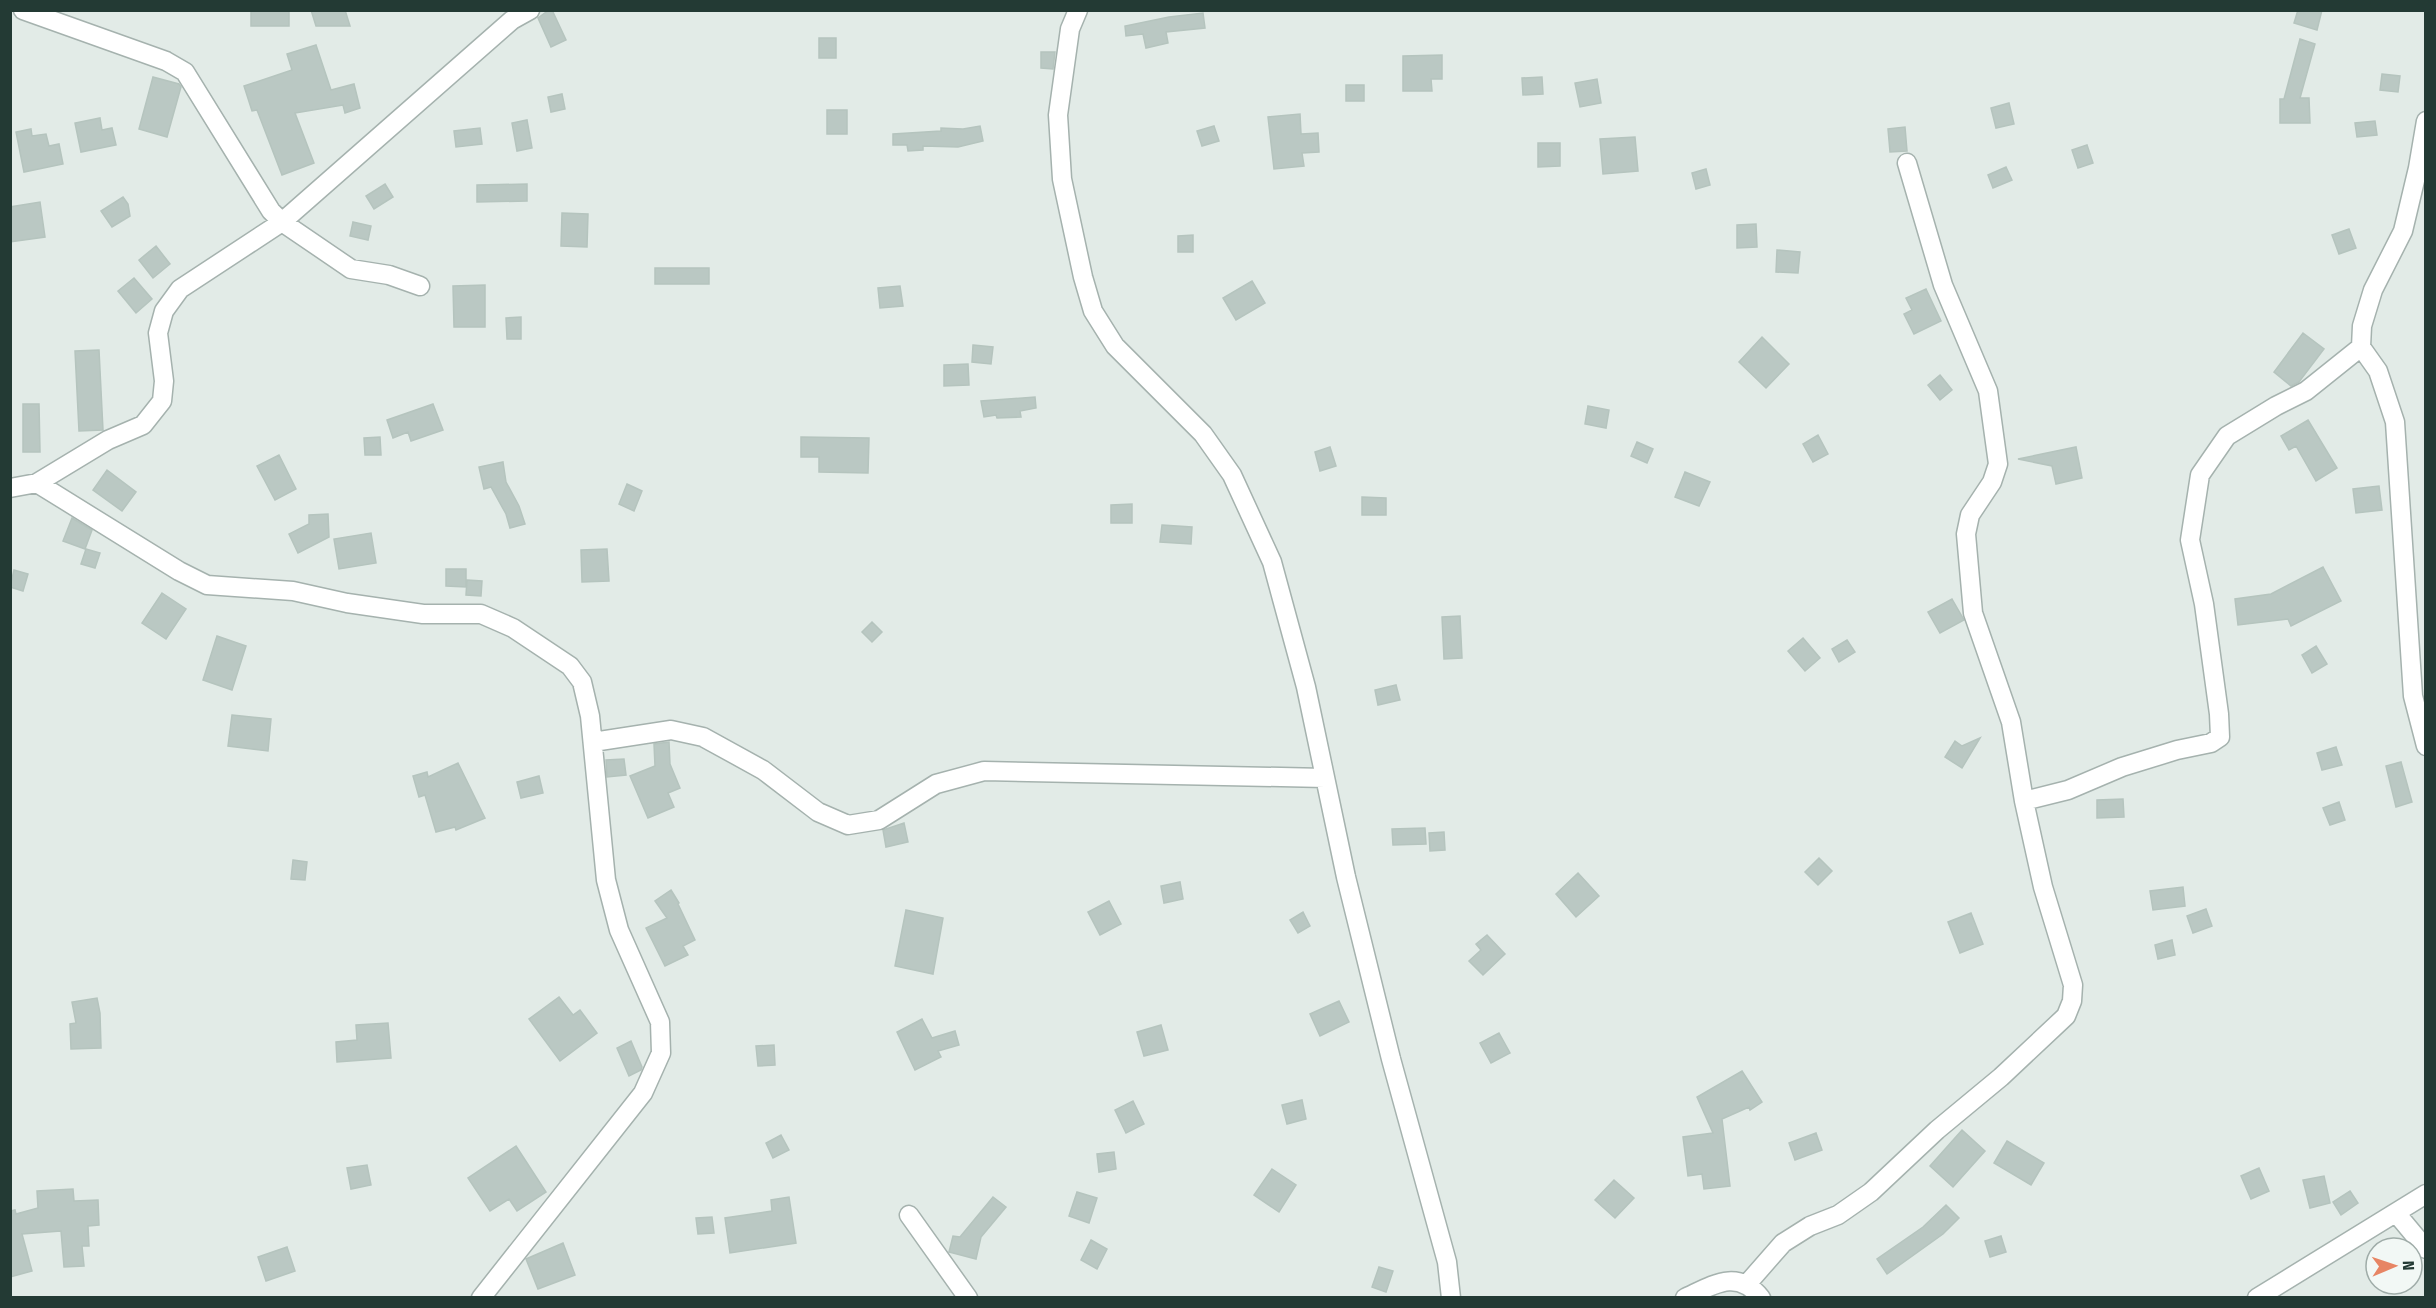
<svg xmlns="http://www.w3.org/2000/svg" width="2436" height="1308" font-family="'Fira Sans Condensed',sans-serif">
	<rect width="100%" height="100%" fill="#e2ebe7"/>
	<path fill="#bac8c3" stroke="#b5c4be" stroke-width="1.5" d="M251 10H289V26H251Z
		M311 10H345L350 26H316Z
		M549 10H552L566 40 551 47 538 18Z
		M2298 10H2322L2317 30 2294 23Z
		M1203 13 1205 28 1166 32 1168 43 1146 48 1143 34 1126 36 1125 26 1169 17Z
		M819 38H836V58H819Z
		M2300 39 2315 44 2300 98H2309L2310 123H2280V99H2284Z
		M316 45 331 90 354 84 360 108 345 113 343 105 295 113 314 163 282 175 257 110 252 111 244 86 292 70 287 54Z
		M1041 52H1055L1053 69 1041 68Z
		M1442 55V79H1431L1432 91H1403V56Z
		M2382 74 2400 76 2398 92 2380 90Z
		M153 77 179 84 181 87 167 137 139 129Z
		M1542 77 1543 94 1523 95 1522 78Z
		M1597 79 1601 103 1580 107 1575 83Z
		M1346 85H1364V101H1346Z
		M562 94 565 109 551 112 548 97Z
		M2009 103 2014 124 1996 128 1991 108Z
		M827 110H847V134H827Z
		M1300 114 1301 134 1318 133 1319 152 1302 153 1304 166 1274 169 1268 117Z
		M100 118 102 130 112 128 116 145 81 152 75 123Z
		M527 120 532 148 517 151 512 123Z
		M2375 121 2377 135 2357 137 2355 123Z
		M980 126 983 141 958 147 923 146V150L908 151 907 145H893V134L941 131V128L963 129Z
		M1214 126 1219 141 1202 146 1197 131Z
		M1905 127 1907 151 1890 152 1888 129Z
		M480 128 482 144 456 147 454 131Z
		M31 129 32 136 46 134 49 146 59 144 63 164 24 172 16 132Z
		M1635 137 1638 171 1603 174 1600 139Z
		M1538 143H1560V166L1538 167Z
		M2087 145 2093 163 2078 168 2072 150Z
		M2006 167 2012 180 1993 188 1988 175Z
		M1706 169 1710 185 1696 189 1692 173Z
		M385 184 393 197 374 209 366 196Z
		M527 184V201L477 202V185Z
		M123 197 128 204 130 216 112 227 101 211Z
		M40 202 45 237 10 242V207Z
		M562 213 588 214 587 247 561 246Z
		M353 222 371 226 368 240 350 236Z
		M1756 224 1757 247 1737 248V225Z
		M2349 229 2356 248 2339 254 2332 235Z
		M1193 235V252H1178V236Z
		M156 246 170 264 153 278 139 260Z
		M1777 250 1800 252 1798 273 1776 272Z
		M655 268H709V284H655Z
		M134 278 152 299 136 313 118 291Z
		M1252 281 1265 303 1236 320 1223 298Z
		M485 285V327H454L453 286Z
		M900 286 903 306 880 308 878 288Z
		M1926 289 1941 321 1914 334 1904 314 1912 310 1906 298Z
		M521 317V339H507L506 318Z
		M2303 333 2324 349 2299 382 2291 386 2274 372Z
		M1762 337 1789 364 1766 388 1739 362Z
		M973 345 993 347 991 364 972 362Z
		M99 350 103 430 79 431 75 351Z
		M968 364 969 385 944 386V365Z
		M1940 375 1952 390 1940 400 1928 385Z
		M1035 397 1036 408 1020 411 1021 417 997 418 996 415 984 417 981 401Z
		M23 404H39L40 452H23Z
		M433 404 443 430 411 441 408 432 393 438 387 420Z
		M1588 406 1609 410 1606 428 1585 424Z
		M2308 420 2337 468 2316 481 2296 446 2289 450 2281 436Z
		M1818 435 1828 454 1813 462 1803 444Z
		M380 437 381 455H365L364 438Z
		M801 437 869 438 868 473 819 472V457H801Z
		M1637 442 1653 449 1647 463 1631 456Z
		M1330 447 1336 466 1320 471 1315 452Z
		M2076 447 2082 478 2056 484 2052 466 2018 459Z
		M279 455 296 489 275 500 257 466Z
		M503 462 506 482 519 506 525 524 510 528 506 514 491 487 484 489 479 467Z
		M107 470 136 492 122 511 93 490Z
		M1685 472 1710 482 1699 506 1675 497Z
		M627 484 642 491 634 511 619 504Z
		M2379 486 2382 510 2356 513 2353 489Z
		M1362 497 1386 498V515H1362Z
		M1132 504V523H1111V505Z
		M328 514 329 537 298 553 289 534 309 524V515Z
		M72 518 92 530 85 549 63 541Z
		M1162 525 1192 527 1191 544 1160 542Z
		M371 533 376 563 339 569 334 539Z
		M86 549 100 553 95 568 81 564Z
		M607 549 609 581 582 582 581 550Z
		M2323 567 2341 601 2291 626 2288 619 2238 625 2235 599 2271 594Z
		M446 569H466V587L446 586Z
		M14 570 28 574 23 591 10 587Z
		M467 580 482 581 481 596 466 595Z
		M162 593 186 609 166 639 142 623Z
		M1952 599 1964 620 1940 633 1928 612Z
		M1460 616 1462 658 1444 659 1442 617Z
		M872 622 882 632 872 642 862 632Z
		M217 636 246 646 232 690 203 680Z
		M1803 638 1820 658 1805 671 1788 651Z
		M1847 640 1855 652 1839 662 1832 649Z
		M2316 646 2327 664 2312 673 2302 655Z
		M1396 685 1400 700 1378 705 1375 690Z
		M232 715 271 719 268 751 228 746Z
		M1980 738 1962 768 1945 757 1955 741 1962 746Z
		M669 742 670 764 680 788 668 793 674 807 648 818 630 776 655 766 654 744Z
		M2336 747 2342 765 2322 770 2317 753Z
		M624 759 626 775 607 777 606 760Z
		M2401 762 2412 802 2396 807 2386 766Z
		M458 763 485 818 456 830 455 827 436 832 425 795 419 797 413 776 427 772 428 777Z
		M539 776 543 793 521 798 517 782Z
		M2123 799 2124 817 2097 818V800Z
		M2339 802 2345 820 2330 825 2323 808Z
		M904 823 908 842 886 847 883 830Z
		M1425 828 1426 844 1393 845 1392 829Z
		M1444 832 1445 850 1430 851 1429 833Z
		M1819 858 1832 871 1818 885 1805 872Z
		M293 860 307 862 305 880 291 879Z
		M1578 873 1599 896 1576 917 1556 894Z
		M1180 882 1183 899 1164 903 1161 886Z
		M2183 887 2185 906 2153 910 2150 891Z
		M671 890 679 903 678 904 695 940 683 946 688 955 665 966 646 928 667 918 655 901Z
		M1109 901 1121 924 1100 935 1088 912Z
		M2206 909 2212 926 2193 933 2187 916Z
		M906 910 943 918 933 974 895 966Z
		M1303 912 1310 926 1298 933 1290 920Z
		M1971 913 1983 944 1960 953 1948 922Z
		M1487 935 1505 954 1483 975 1469 961 1481 950 1476 944Z
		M2172 940 2175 955 2158 959 2155 945Z
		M559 997 573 1015 580 1010 597 1033 560 1061 529 1019Z
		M97 998 100 1013 101 1048 71 1049 70 1024 76 1023 72 1002Z
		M1339 1001 1349 1022 1320 1036 1310 1014Z
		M922 1019 932 1038 955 1031 959 1045 938 1051 941 1057 915 1070 897 1032Z
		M388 1023 391 1058 337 1062 336 1042 357 1040 356 1025Z
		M1161 1025 1168 1050 1144 1056 1137 1032Z
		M1499 1033 1510 1053 1491 1063 1480 1043Z
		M631 1041 642 1067 641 1070 629 1076 617 1048Z
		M774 1045 775 1065 758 1066 756 1046Z
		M1742 1071 1762 1102 1750 1110 1749 1107 1722 1119 1730 1186 1704 1189 1702 1174 1688 1176 1683 1137 1713 1133 1697 1097Z
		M1302 1100 1306 1119 1287 1124 1282 1105Z
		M1133 1101 1144 1124 1126 1133 1115 1110Z
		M1962 1130 1985 1151 1953 1187 1930 1166Z
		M1816 1133 1822 1150 1795 1160 1789 1143Z
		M781 1135 789 1150 773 1158 766 1143Z
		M2007 1141 2044 1163 2031 1185 1994 1163Z
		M516 1146 546 1192 517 1211 509 1199 490 1211 468 1178Z
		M1114 1152 1116 1169 1099 1172 1097 1154Z
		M367 1165 371 1185 351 1189 347 1168Z
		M2259 1168 2269 1191 2251 1199 2241 1176Z
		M1272 1169 1296 1185 1279 1212 1254 1195Z
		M2324 1176 2330 1203 2310 1208 2303 1180Z
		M1614 1180 1634 1198 1615 1218 1595 1200Z
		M73 1189 74 1201 98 1200 99 1225 88 1226 89 1246H82L84 1266 64 1267 61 1231 22 1234 32 1271 10 1277V1211L15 1210 16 1214 38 1208 37 1191Z
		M2350 1191 2358 1203 2341 1215 2333 1202Z
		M1077 1192 1097 1198 1089 1223 1069 1216Z
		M789 1197 796 1243 730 1253 725 1218 772 1211 771 1200Z
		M993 1197 1006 1207 981 1237 976 1259 949 1252 953 1236 960 1237Z
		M1946 1205 1959 1218 1943 1234 1887 1274 1877 1259 1923 1227Z
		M712 1217 714 1233 698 1234 696 1218Z
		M2001 1236 2006 1252 1990 1257 1985 1241Z
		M1091 1240 1107 1249 1097 1269 1081 1260Z
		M563 1243 575 1275 538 1289 526 1259Z
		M287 1247 295 1271 266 1281 258 1257Z
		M1379 1267 1393 1271 1386 1292 1372 1287Z"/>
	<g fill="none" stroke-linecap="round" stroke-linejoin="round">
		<defs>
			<path id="minor" d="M23 10 166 61 185 72 271 211 282 222 351 269 389 275 420 286
				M1078 10 1070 29 1058 115 1062 179 1083 277 1093 311 1115 346 1203 434 1232 475 1272 562 1306 687 1346 877 1391 1059 1447 1262 1451 1298
				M2426 121 2418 168 2403 231 2373 290 2362 326 2361 347 2378 371 2395 422 2413 696 2426 746
				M37 483 179 571 207 585 293 591 347 603 423 614H481L513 628 570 666 582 682 590 716 606 880 619 930 660 1022 661 1053 643 1093 481 1298
				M10 488 37 483 108 440 143 425 162 401 164 381 158 333 164 311 180 289 282 222 512 20 530 10
				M593 742 671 730 703 737 763 770 818 812 848 825 879 820 936 784 984 771 1325 778
				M2024 801 2068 790 2122 767 2177 750 2211 743 2220 737 2219 714 2204 604 2190 540 2200 475 2227 436 2276 406 2306 391 2361 347
				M2396 1213 2426 1249
				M909 1215 968 1298
				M1747 1284 1783 1243 1810 1226 1838 1215 1871 1192 1937 1130 2001 1077 2066 1016 2072 1001 2073 985 2043 887 2024 801 2011 722 1973 613 1966 534 1970 515 1992 482 1998 464 1988 391 1943 285 1907 163
				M1685 1298C1713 1285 1737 1268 1761 1298
				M2257 1298 2426 1194"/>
		</defs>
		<use href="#minor" stroke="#a5b2ae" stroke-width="21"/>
		<use href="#minor" stroke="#fff" stroke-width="18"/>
	</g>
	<rect width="2436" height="1308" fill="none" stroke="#233a34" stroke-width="24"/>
	<g transform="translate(2394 1266) rotate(88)"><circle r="28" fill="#f2f8f5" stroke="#9faca8" stroke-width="1.5"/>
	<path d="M0-4.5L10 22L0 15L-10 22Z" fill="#e78564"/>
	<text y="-9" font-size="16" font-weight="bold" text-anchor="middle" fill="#233a34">N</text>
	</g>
</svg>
